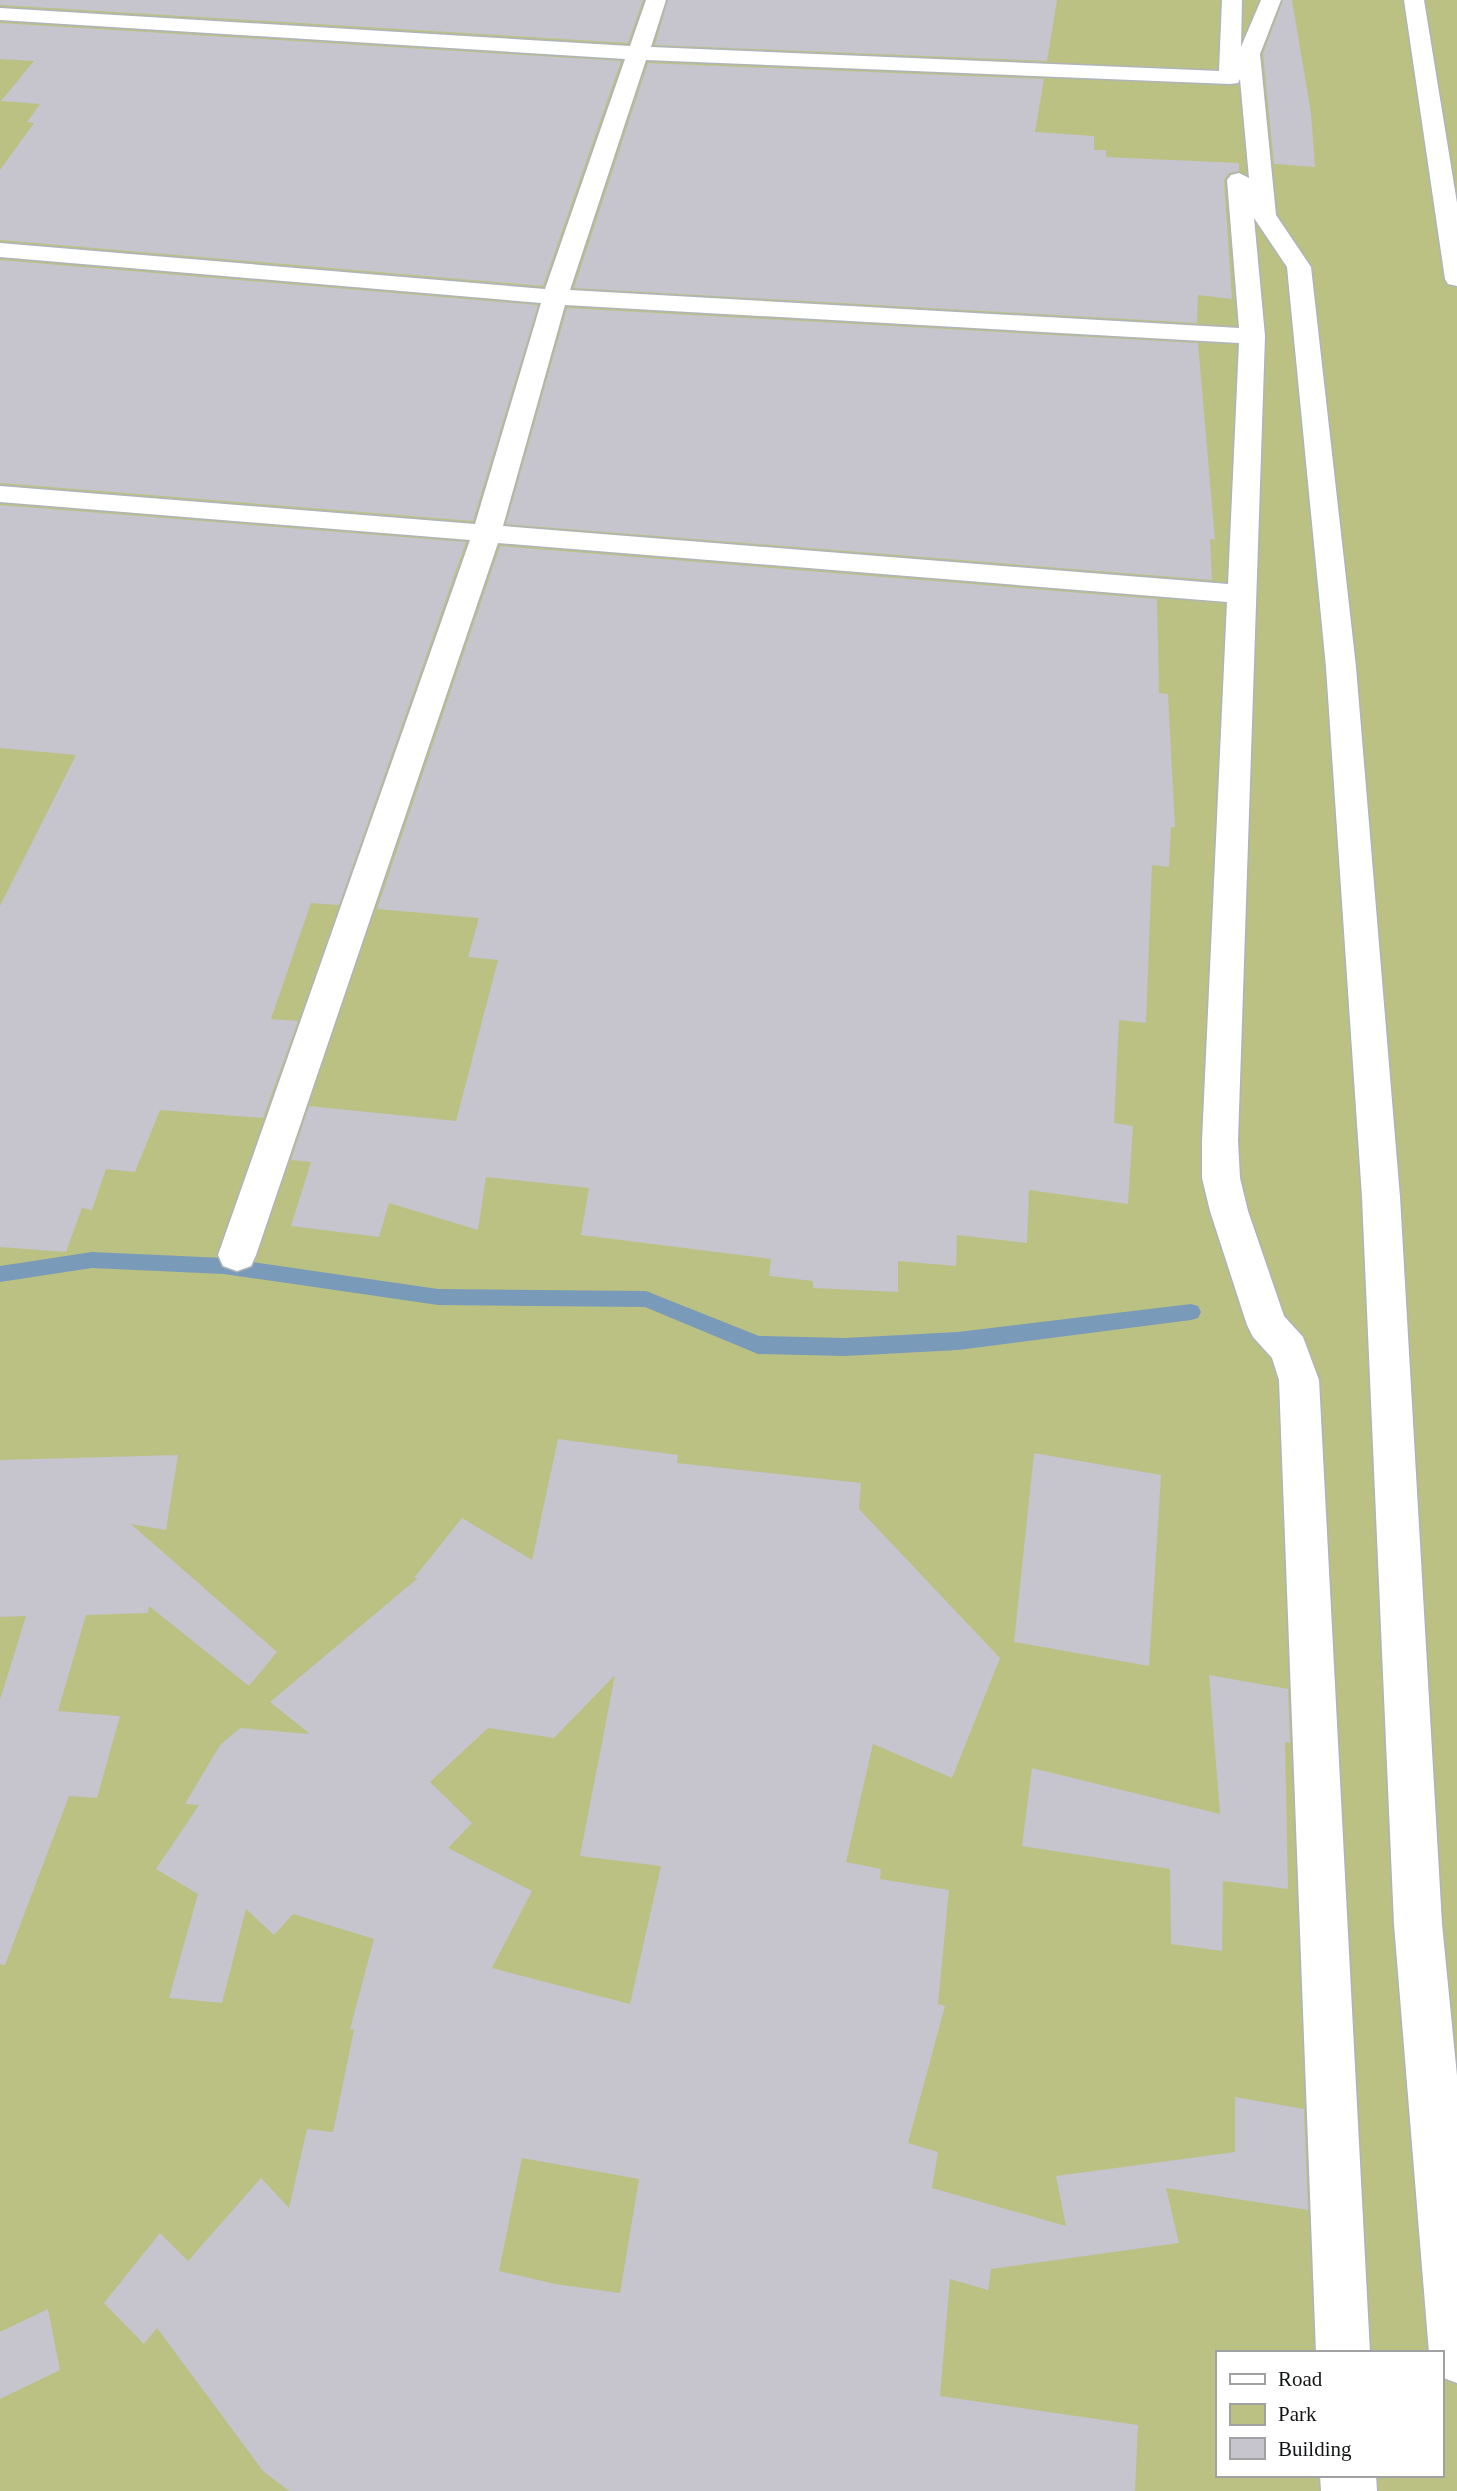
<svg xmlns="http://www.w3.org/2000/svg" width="1457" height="2491" font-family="'Times New Roman',serif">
	<rect width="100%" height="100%" fill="#e7edf4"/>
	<path fill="#bbc183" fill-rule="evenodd" d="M0 0H1457V2491H0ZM1217 2353H1441V2475H1217Z"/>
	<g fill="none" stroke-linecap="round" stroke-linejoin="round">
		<path fill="#799ab8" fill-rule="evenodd" d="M92 1252 224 1258 438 1289 646 1291 759 1336 845 1338 958 1332 1191 1304 1198 1306 1201 1312 1198 1318 1191 1320 958 1350 845 1356 758 1354 645 1307 438 1305 224 1274 92 1268 0 1282V1266Z"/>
	</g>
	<path fill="#c6c4cc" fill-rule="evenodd" d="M0 0H643L628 43 0 5Z
		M668 0H1057L1047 61 655 45Z
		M1283 0H1292L1311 113 1315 167 1274 164 1263 54Z
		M0 23 621 61 543 286 0 240V170L34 123 27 122 40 104 1 101 34 61 0 59Z
		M648 63 1044 79 1035 132 1094 136V150H1106V157L1239 163V171L1229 173 1224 180 1232 299 1198 295 1197 323 574 288Z
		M0 260 538 305 473 521 0 483Z
		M567 308 1198 343 1215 540 1210 539 1212 580 506 524Z
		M0 505 466 542 339 905 311 903 271 1019 298 1021 263 1118 160 1110 135 1172 106 1169 92 1210 82 1208 66 1252 0 1247V906L76 755 0 748Z
		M500 546 1157 599 1159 693 1168 694 1175 827H1171L1169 867 1152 865 1146 1023 1119 1020 1114 1123 1133 1126 1128 1204 1029 1190 1027 1243 957 1235 956 1266 898 1261V1292L813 1288V1281L769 1276 771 1259 581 1235 589 1188 486 1177 478 1230 389 1203 379 1237 291 1226 311 1162 291 1160 309 1106 456 1121 498 960 468 957 479 918 377 909Z
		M558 1439 678 1455 677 1463 861 1483 859 1509 1000 1658 952 1778 873 1744 846 1862 881 1869 880 1879 949 1890 938 2004 945 2006 908 2143 938 2152 932 2188 1066 2226 1056 2176 1235 2152V2097L1304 2109 1308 2210 1166 2188 1179 2243 991 2269 988 2290 950 2279 940 2396 1138 2425 1135 2491H289L263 2471 157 2328 144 2344 104 2303 160 2233 188 2261 261 2178 289 2208 307 2129 333 2132 354 2030 350 2029 374 1939 293 1914 274 1935 246 1909 222 2003 169 1998 198 1894 156 1869 199 1805 185 1804 220 1745 240 1728 310 1734 270 1702 418 1578H414L462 1518 532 1560ZM615 1675 580 1856 661 1866 630 2004 492 1968 532 1891 448 1848 472 1823 430 1782 488 1728 554 1738ZM522 2158 639 2179 620 2293 555 2284 499 2271Z
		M1034 1453 1161 1475 1149 1666 1014 1642Z
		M178 1455 166 1530 131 1524 277 1652 249 1686 149 1606 148 1613 86 1615 58 1711 120 1716 97 1798 69 1796 5 1965 0 1964V1700L26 1616 0 1617V1460Z
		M1209 1675 1288 1689 1290 1743 1285 1742 1288 1889 1223 1881 1222 1951 1171 1944 1170 1869 1022 1846 1032 1768 1220 1814Z
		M48 2309 60 2370 0 2399V2332Z"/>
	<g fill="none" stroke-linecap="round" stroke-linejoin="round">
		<defs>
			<path id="minor" d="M646 0H666L651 47 1219 71 1222 0H1242L1241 47 1261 0H1281L1260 54 1276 215 1311 267 1356 667 1400 1197 1442 1924 1457 2076V2383L1441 2377V2353H1429L1394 1924 1362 1197 1326 667 1287 267 1254 218 1265 336 1238 1141 1240 1178 1248 1211 1284 1316 1303 1337 1319 1380 1370 2353H1316L1279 1380 1272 1358 1253 1337 1247 1325 1210 1211 1202 1178V1141L1227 602 498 543 256 1255 251 1266 237 1271 223 1266 218 1255 470 540 0 502V486L475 524 541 303 0 257V243L545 289 625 59 0 20V8L630 46ZM646 60 1230 84 1238 83 1240 79 1249 178 1239 173 1231 175 1227 180 1239 328 570 290ZM565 305 1239 343 1228 584 503 526Z
				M1404 0H1424L1457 203V286L1448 284 1445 279Z
				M1320 2475H1376L1377 2491H1321Z"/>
		</defs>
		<use href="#minor" stroke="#aeb4ba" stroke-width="3"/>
		<use href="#minor" fill="#fff" fill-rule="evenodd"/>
	</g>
	<rect x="1216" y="2351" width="228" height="126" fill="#ffffff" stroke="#a0a1a2" stroke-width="2"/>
	<rect x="1230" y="2374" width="35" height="10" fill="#ffffff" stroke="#a0a1a2" stroke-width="2"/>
	<text x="1278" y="2386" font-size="21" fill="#121416">Road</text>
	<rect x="1230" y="2404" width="35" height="21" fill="#bbc183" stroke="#a0a1a2" stroke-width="2"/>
	<text x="1278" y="2421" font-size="21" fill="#121416">Park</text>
	<rect x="1230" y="2438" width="35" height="21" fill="#c6c4cc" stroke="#a0a1a2" stroke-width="2"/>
	<text x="1278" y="2456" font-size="21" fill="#121416">Building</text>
</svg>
